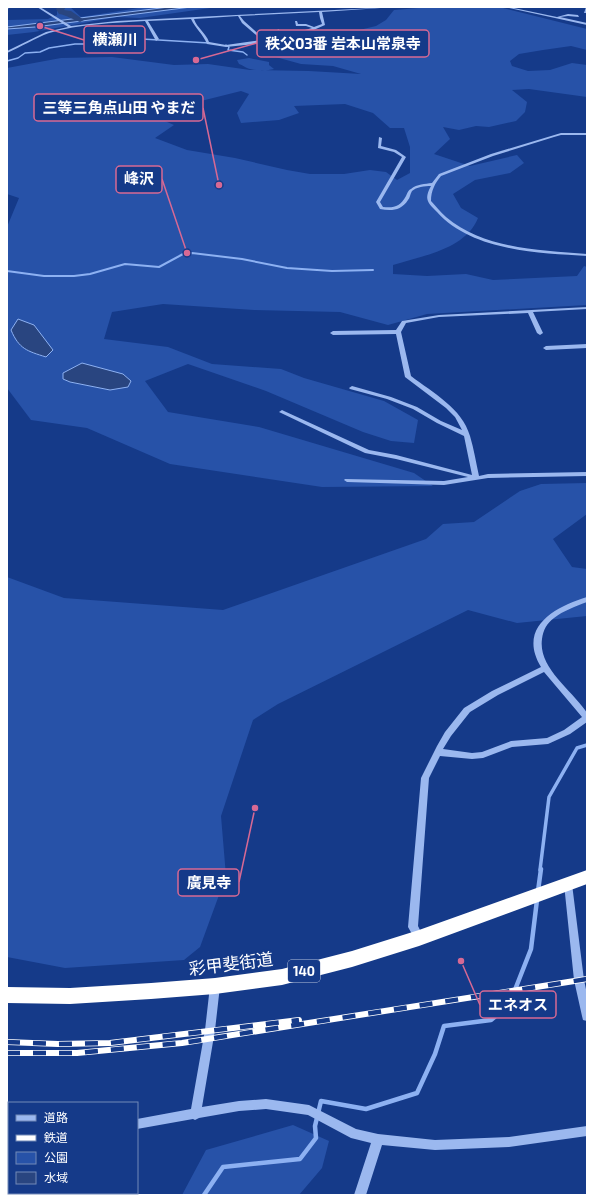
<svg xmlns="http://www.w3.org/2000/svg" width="594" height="1202" font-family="'Exo 2','Noto Sans JP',sans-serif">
	<rect width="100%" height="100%" fill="#153a89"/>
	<path fill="#2752a8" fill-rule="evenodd" d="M57 7H70L81 17 145 7H217L140 18 117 17 34 32 7 35V20L48 19 57 15Z
		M431 7H499L587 29V50L571 46 543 50 519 54 510 61 512 66 528 71 550 70 572 63 587 65V97L529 89 512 90 527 102 525 112 516 121 489 127 476 126 459 130 443 127 450 139 434 154 470 166 517 155 524 163 510 173 475 180 453 194 461 208 478 218C466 249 422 256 393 265V274L427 276 466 274 493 280 577 276 584 266 587 267V305L427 314 388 325 340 312 254 310 163 304 112 312 104 339 168 347 212 364 281 369 304 378 384 401 418 420 414 443 391 441 363 432 266 391 188 364 145 381 168 412 259 427 414 473 433 486 322 487 170 464 87 428 31 420 7 388V227L19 198 7 194V68L61 58 112 57 174 65 208 64 250 70 309 71 361 74 333 66 301 64 261 53 271 45 288 43 325 33H347L376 26 386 20 394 10ZM241 91 249 94 237 113 241 123 279 120 299 113 294 106 345 104 373 113 390 128H404L410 147V173L397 180 386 172 370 170 344 174H310L287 170 235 158 187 150 155 138 174 125 158 118 102 106 96 101 144 96 177 107Z
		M249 58 269 62V65L274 69C267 71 254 71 247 68 244 67 243 65 239 64L237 60Z
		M587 483V514L553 539 572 567 587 569V616L517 623 468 610 278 704 253 720 221 816 226 876 200 947 184 960 65 968 7 957V577L64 598 223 610 426 539 443 524 474 522 520 491 541 484Z
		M293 1125 329 1141 322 1168 299 1195H182L206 1150Z
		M53 1193H130L137 1195H48Z"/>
	<path fill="#294580" stroke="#8db1f2" d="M169 7H191L35 27 7 29V27Z
		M18 319 34 325 53 350 46 357C27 351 19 349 11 330Z
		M82 363 123 374 131 381 128 387 110 390 70 382 63 379V373Z"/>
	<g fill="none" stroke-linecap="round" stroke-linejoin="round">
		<path stroke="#8db1f2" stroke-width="1.5" d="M226 45 229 47 228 50 243 52 247 55
			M7 61 18 58 25 53 40 52 49 48 75 44H114L142 39 209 43"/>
		<path stroke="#8db1f2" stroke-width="2" d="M7 271 44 276H74L90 274 125 264 159 267 183 254 192 253 242 259 287 268 332 271 373 270"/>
		<path stroke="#8db1f2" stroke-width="3.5" d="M540 870 549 797 577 748 587 745"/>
		<path stroke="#8db1f2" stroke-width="4.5" d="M538 891 541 869
			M204 1195 223 1167 300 1159 316 1138 315 1126 321 1101 366 1109 417 1093 435 1054 444 1026 491 1020 509 1005 531 949 537 900"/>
		<path fill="#294580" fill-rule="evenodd" d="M58 7H66L64 10 71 11 84 20 80 22C73 20 67 15 59 14L56 9Z"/>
		<path fill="#9bb8ef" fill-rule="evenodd" d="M7 7H11L7 9Z
			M37 7H40L71 26 117 21 395 7 322 12 325 25 309 32 255 44 226 47 207 44C203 34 195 28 191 19L148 21 159 39 156 41 145 21C113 23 80 24 49 33 35 38 21 47 7 53V51L46 32 68 27ZM319 12 320 18 322 24 314 27 306 24H298L297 21H295L296 26H306L312 28 287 35 278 29 277 31 284 35 265 40 244 21 240 16ZM238 16 242 23 262 40 226 45 209 42C206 33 197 28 194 19Z
			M504 7H509L557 17 568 14 578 15 579 17 568 16 560 17 587 23V25Z
			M586 7H587L586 13H584Z
			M561 133H587V135H561L554 137 493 156 441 176C435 183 431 191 431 201 436 206 440 212 446 217 484 249 539 250 587 254V256C538 253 472 251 437 212 427 202 424 199 431 186 425 186 416 187 412 191 410 194 410 198 408 200 401 211 391 211 380 209L376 202 402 157 394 152 378 148 379 137 382 138 381 146 396 150 406 157 380 202 383 207C394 208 400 207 406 196 407 194 408 190 411 189 417 184 425 184 432 183L439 174 491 154Z
			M587 307V309L533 312 543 333 540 335 537 333 528 313 439 317 406 323 401 332 411 376C433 393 462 408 470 436 474 449 476 463 479 476L488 474 587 472V476L488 478 444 485 347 482 344 480 345 479 444 481 468 477 396 459 365 453 279 412 282 410 284 411 369 450 396 455 472 475 464 436 437 423 413 409 387 399 350 389 349 388 352 386 391 397 417 407 441 421 462 430 455 417 446 408 405 377 396 334 333 335 330 333 333 331 396 330 402 321 439 315Z
			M587 344V348L546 350 543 348 546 346Z
			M587 597V602C576 606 563 611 554 618 547 623 543 630 542 639 538 667 570 689 585 710L587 713V722L570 734 548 744 512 747 483 758 472 759 440 756 429 778 418 926 424 938 422 941 419 942 416 941 408 927 421 778 437 746 445 732 464 708 492 691 541 667C517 627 555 607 587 597ZM544 672 582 717 564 730 547 738 511 741 482 752 472 753 443 749 451 736 470 712 498 695Z
			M568 880 571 881 572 884 584 980 587 994V1021L583 1020 582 1016 574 980 564 884 565 881Z
			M215 981 218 983 220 986 215 1030 202 1107 239 1101 266 1099 309 1105 356 1129 378 1134 435 1140 509 1137 587 1126V1136L509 1147 435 1150 382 1145 366 1195H354L371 1143 351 1138 308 1115 266 1109 239 1111 199 1118 195 1120 193 1119 137 1129V1119L191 1109 205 1030 210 986 212 983Z
			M7 1136H9V1146H7Z"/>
		<path fill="#fff" fill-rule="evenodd" d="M587 870V884L419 946 352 967 282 985 215 994 151 999 70 1004 7 1003V987L70 988 151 983 215 978 282 969 352 951 419 930Z"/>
		<defs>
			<path id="rail" d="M7 1042 58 1044 110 1043 299 1020
				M7 1053H77L182 1043 587 979"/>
		</defs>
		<use href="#rail" stroke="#fff" stroke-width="6"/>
		<use href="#rail" stroke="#153a89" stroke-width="4.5" stroke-dasharray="13" stroke-linecap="butt"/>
	</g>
	<g text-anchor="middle" stroke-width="4" stroke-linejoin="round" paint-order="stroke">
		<rect fill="#153a89" stroke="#b9c4dc" stroke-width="1" x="288" y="960" width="32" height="22" rx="3"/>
		<g font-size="13" font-weight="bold" fill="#fff">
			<text x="304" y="976">140</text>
		</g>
		<g font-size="17" fill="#fff" stroke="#153a89">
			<text transform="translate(231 964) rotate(-7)" y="6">彩甲斐街道</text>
		</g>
	</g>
	<path fill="none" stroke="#d76994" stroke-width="1.5" d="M40 26L84 40M196 60L257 43M219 185L203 108M187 253L162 179M255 808L239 882M461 961L480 1005"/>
	<g fill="#d76994" stroke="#153a89" stroke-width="1.5">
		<circle cx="40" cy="26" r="4"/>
		<circle cx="196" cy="60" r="4"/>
		<circle cx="219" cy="185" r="4"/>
		<circle cx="187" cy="253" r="4"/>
		<circle cx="255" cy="808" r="4"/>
		<circle cx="461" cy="961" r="4"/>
	</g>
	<g fill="#153a89" stroke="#d76994" stroke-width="1.5">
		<rect x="84" y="26" width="61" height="27" rx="4"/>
		<rect x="257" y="30" width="172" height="27" rx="4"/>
		<rect x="34" y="94" width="169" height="27" rx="4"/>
		<rect x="116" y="166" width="46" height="27" rx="4"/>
		<rect x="178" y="869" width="61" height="27" rx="4"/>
		<rect x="480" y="991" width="76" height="27" rx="4"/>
	</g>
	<g font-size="15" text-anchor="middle" font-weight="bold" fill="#fff">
		<text x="115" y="45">横瀬川</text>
		<text x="343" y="49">秩父03番 岩本山常泉寺</text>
		<text x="119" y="113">三等三角点山田 やまだ</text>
		<text x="139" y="184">峰沢</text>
		<text x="209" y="888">廣見寺</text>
		<text x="518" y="1010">エネオス</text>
	</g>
	<rect width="594" height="1202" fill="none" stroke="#ffffff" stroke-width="16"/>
	<rect x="8" y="1102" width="130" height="92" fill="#153a89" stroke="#7389b8"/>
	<rect x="16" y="1115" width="20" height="6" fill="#9bb8ef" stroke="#7389b8"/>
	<text x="44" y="1122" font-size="12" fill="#ffffff">道路</text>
	<rect x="16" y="1135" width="20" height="6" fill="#ffffff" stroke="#7389b8"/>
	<text x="44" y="1142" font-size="12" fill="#ffffff">鉄道</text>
	<rect x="16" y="1152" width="20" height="12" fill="#2752a8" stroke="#7389b8"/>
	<text x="44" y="1162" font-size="12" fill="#ffffff">公園</text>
	<rect x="16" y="1172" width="20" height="12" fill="#294580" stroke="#7389b8"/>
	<text x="44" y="1182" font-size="12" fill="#ffffff">水域</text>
</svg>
